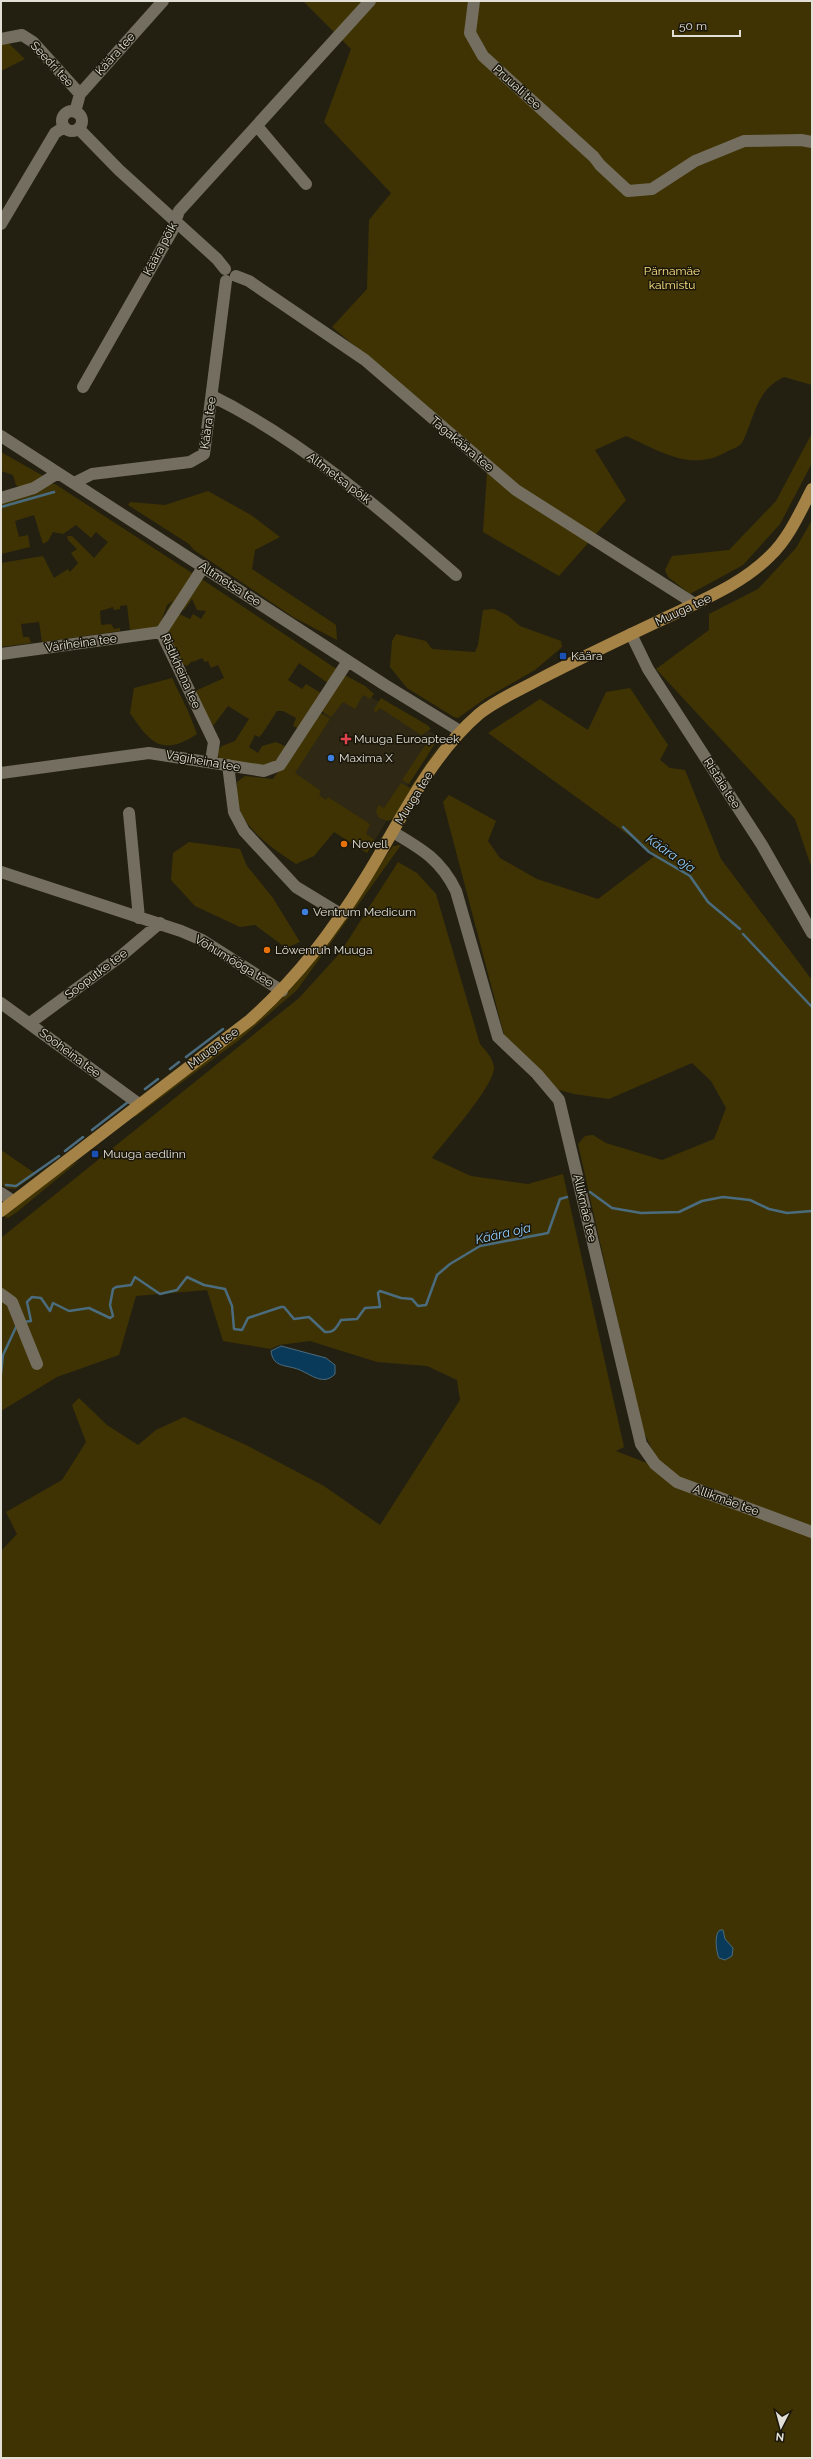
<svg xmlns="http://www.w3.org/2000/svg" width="813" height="2459" font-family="Raleway,sans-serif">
	<rect width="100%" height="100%" fill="#232012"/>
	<path fill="#2e2815" d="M364 693 437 736 375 840 288 785 285 772 335 696 354 708Z"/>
	<path fill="#3f3303" d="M303 1H812V385L784 377C756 390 755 416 743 441 741 446 733 449 728 451 692 473 660 451 626 436L595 450 626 500 559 576 483 532 488 458 332 327 367 289 369 220 391 193 324 122 351 49Z
		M1 36 25 59 1 71Z
		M812 433V463L780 524 743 565 690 594 668 577 665 570 672 556 729 550 776 501Z
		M1 452 45 477 22 489 16 485 13 475 1 471Z
		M51 484H55L195 575 170 611 166 612 173 600 167 605 159 628 139 632 137 629 130 630 127 605 120 606V609L114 610 113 607 100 611 101 625 111 624 114 629 120 628V631L42 642 39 622 21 624 23 637H29L31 643 1 647V563L43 556 54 578 68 569 70 572 78 563 71 553 77 549 68 540 67 536H72L94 558 108 542 96 532 91 538 76 525 63 534 53 532 48 541 43 544 34 515 15 521 19 537 28 535 30 547 1 554V501Z
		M208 491 251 515 280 537 255 550 252 569 336 625 337 640 293 617 194 550 189 544 128 505 130 502 165 505Z
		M812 520V869L795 819 656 669 709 630V614L758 589 796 548Z
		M200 578 338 670 328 683 299 663 288 680 302 689 306 684 321 693 300 729 293 726 296 718 283 711H277L262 734 259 737 255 735 249 747 258 753 262 746 276 742 287 747 270 768 219 759 217 751 222 746 235 741 249 719 228 706 213 726 193 692 224 678 218 665 211 668 208 661 205 662 202 658 193 662 192 661 187 666 181 663C169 641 161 635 179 614L190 619 193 614 201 619 206 611 197 610 192 599 184 610 182 609Z
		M494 609 507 615 520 626 561 641 562 647 535 670 486 698 458 718 454 717 407 688 390 667 392 641 396 634 426 641 432 649 475 652 478 645 483 610Z
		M343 674 365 686 374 694 370 699 363 695 355 709 343 702 331 717 320 710Z
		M172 678 188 711 197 734C162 757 150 743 130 713L134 688Z
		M630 688 668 745 660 760 670 768 685 770 721 859 812 980V2458H1V1551L17 1534 6 1512 62 1480 86 1442 72 1405 79 1398 107 1425 138 1445 156 1430 184 1417 246 1445 324 1486 380 1525 460 1400 457 1380 427 1366 377 1362 310 1341 279 1345 271 1349 223 1341 207 1290 136 1296 119 1355 57 1377 1 1411V1238L299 998 340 953 398 862 417 873 436 894 480 1044C486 1051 493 1058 494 1068 494 1086 445 1141 432 1158L471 1176 528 1184 563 1174 624 1447 616 1451 670 1472 656 1457 642 1429 578 1144 585 1136 593 1135 606 1143 662 1160 714 1139 726 1108 711 1081 692 1063 609 1099 574 1094 552 1088 508 1050 443 802 449 795 496 821 488 841 500 858 537 879 598 899 656 855 488 733 540 699 588 730 606 692Z
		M381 698 427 725 431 729 421 735 380 708 375 713 374 709Z
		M319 712 330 719 295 773 321 791 319 795 326 800 328 797 370 824 366 834 375 840 367 853 334 832 314 856 296 864C276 851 252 835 241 813 236 804 237 792 237 782L245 776 273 779Z
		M428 741 436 742 409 784 402 780Z
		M441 742 395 818 388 821 379 818 376 812 378 805 384 808 401 783 410 788Z
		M189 842 240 849 247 866 273 898 300 942 286 948 255 925 240 927 195 906 171 880 173 853Z
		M401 845 297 990 239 1040 135 1117 134 1115 283 997C326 951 357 897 393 846Z
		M1 1150 36 1174 15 1189 6 1188 1 1184Z
		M80 1160 17 1212 8 1218 3 1216 57 1174Z"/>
	<path fill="#0a3a59" stroke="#4a6c7e" d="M281 1346 326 1358 335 1365V1374C322 1388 308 1371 294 1368 283 1365 273 1366 271 1351Z
		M720 1930H723L725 1939 733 1948 732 1956 725 1960 719 1958C716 1952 714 1933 720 1930Z"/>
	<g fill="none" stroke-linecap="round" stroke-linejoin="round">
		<path stroke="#4a6c7e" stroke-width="2.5" d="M1 507 54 492
			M623 827 649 852 690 876 708 902 740 929
			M743 934 812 1007
			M186 1057 223 1029
			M170 1069 179 1062
			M145 1089 158 1079
			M92 1130 128 1102
			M65 1151 83 1137
			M6 1185 16 1186 59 1156
			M590 1192 612 1208 641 1213 679 1212 702 1201 723 1197 750 1200 769 1209 787 1213 812 1211
			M23 1322 31 1321 27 1302 32 1297 41 1298 50 1311 53 1303 69 1311 89 1308 110 1318 113 1316 110 1305 113 1289 116 1287 131 1285 135 1277 160 1294 177 1290 187 1277 204 1285 225 1289 232 1306 234 1329 242 1330 248 1318 281 1307H284L294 1319 309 1317 325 1332C334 1333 336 1328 341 1320L357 1319 365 1308 380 1307 378 1293 380 1291 401 1298 412 1299 418 1306 426 1305 437 1275 450 1264 480 1246 548 1233 560 1199 567 1197
			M1 1374 3 1355 17 1325"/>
		<path stroke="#736e5f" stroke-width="12" d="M474 1 470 33 483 56 594 157 600 165 628 191 652 189 695 161 744 141 801 140 812 142
			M1 39 22 35 33 42 80 94
			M62 121a10 10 0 1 1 20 0a10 10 0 1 1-20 0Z
			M75 112 80 94 163 1
			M257 126 306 184
			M79 129 119 170 217 259 225 269
			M1 224 55 133 64 127
			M236 276 249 281 365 360 516 490 695 604
			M83 387 172 231 179 211 370 1
			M212 396C303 441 380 509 456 575
			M1 436 385 685 460 731
			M74 483 92 474 190 462 204 454 226 281
			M1 498 34 488 58 473
			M204 566 161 632 214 742 211 761
			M631 634 648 669 762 845 812 933
			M1 654 161 632
			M228 765 234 812 244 831 296 887 342 915
			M1 773 149 753 264 771 280 765 348 661
			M129 813 139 918
			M393 832C422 849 441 860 456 891L498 1037 537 1074 559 1100 641 1444 655 1464 677 1482 812 1532
			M1 872 181 931 202 940 282 991
			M1 1003 139 1104
			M30 1023 121 956 160 923
			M1 1193 13 1201
			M1 1294 12 1302 37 1364"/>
		<path stroke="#a58346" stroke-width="12" d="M1 1211 250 1020C298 977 332 932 366 877 400 822 429 757 479 714 496 700 518 691 538 680 584 656 631 634 678 612 711 596 744 582 770 556 789 538 800 512 812 489"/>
	</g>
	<g fill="#1a4fb4" stroke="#1a160a" stroke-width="1.5">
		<rect x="559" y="652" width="8" height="8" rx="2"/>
		<rect x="91" y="1150" width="8" height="8" rx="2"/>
	</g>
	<path fill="#e0444e" stroke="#1a160a" stroke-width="1.5" d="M344 733h4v4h4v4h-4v4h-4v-4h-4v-4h4z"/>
	<g fill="#3f7fe0" stroke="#1a160a" stroke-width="1.5">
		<circle cx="331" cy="758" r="4"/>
		<circle cx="305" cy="912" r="4"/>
	</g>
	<g fill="#e8710a" stroke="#1a160a" stroke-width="1.5">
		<circle cx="344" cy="844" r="4"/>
		<circle cx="267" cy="950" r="4"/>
	</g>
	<g text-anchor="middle" stroke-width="3" stroke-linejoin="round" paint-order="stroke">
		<g font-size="12" fill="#e1dfd6" stroke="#1a160a">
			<text transform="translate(115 54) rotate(-48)" y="4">Käära tee</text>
			<text transform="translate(52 64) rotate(47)" y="4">Seedri tee</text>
			<text transform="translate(517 87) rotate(42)" y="4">Pruuali tee</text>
			<text transform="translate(160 249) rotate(-62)" y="4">Käära põik</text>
			<text transform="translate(208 423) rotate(-82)" y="4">Käära tee</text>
			<text transform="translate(462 444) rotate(40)" y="4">Tagakäära tee</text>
			<text transform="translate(339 478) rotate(37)" y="4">Altmetsa põik</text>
			<text transform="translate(230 584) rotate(33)" y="4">Altmetsa tee</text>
			<text transform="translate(683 610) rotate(-25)" y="4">Muuga tee</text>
			<text transform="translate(81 643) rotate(-8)" y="4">Väriheina tee</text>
			<text transform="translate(181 671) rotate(66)" y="4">Ristikheina tee</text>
			<text transform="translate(203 761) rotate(10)" y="4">Vägiheina tee</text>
			<text transform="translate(722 783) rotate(57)" y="4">Ristaia tee</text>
			<text transform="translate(414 798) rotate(-58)" y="4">Muuga tee</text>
			<text transform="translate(234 961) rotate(31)" y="4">Võhumõõga tee</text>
			<text transform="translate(96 974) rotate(-37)" y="4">Sooputke tee</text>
			<text transform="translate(213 1048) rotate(-37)" y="4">Muuga tee</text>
			<text transform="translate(70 1053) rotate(37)" y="4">Sooheina tee</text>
			<text transform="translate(585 1208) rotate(77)" y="4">Allikmäe tee</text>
			<text transform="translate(726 1500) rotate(20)" y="4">Allikmäe tee</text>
		</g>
		<g font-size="12" fill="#fee282" stroke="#1a160a">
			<text x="672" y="275">Pärnamäe<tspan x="672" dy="14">kalmistu</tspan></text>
		</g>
		<g font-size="12" fill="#e1dfd6" stroke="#1a160a" text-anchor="start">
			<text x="571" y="660">Käära</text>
			<text x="354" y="743">Muuga Euroapteek</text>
			<text x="339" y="762">Maxima X</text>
			<text x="352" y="848">Novell</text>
			<text x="313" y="916">Ventrum Medicum</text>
			<text x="275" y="954">Löwenruh Muuga</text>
			<text x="103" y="1158">Muuga aedlinn</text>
		</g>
		<g font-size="13" font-style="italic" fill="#93cffe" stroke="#1a160a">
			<text transform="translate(671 853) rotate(35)" y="5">Käära oja</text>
			<text transform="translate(503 1233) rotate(-13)" y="5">Käära oja</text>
		</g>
	</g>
	<rect width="813" height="2459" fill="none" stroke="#e1dfd6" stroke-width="4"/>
	<g transform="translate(781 2427) rotate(186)" stroke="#1a160a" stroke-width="3" paint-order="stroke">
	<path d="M0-3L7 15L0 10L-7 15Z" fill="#e1dfd6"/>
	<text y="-6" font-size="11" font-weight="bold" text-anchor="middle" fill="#e1dfd6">N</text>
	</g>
	<path d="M673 30v6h67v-6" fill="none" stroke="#e1dfd6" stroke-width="2"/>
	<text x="679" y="30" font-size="12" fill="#e1dfd6" stroke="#1a160a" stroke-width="3" paint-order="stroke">50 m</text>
</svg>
